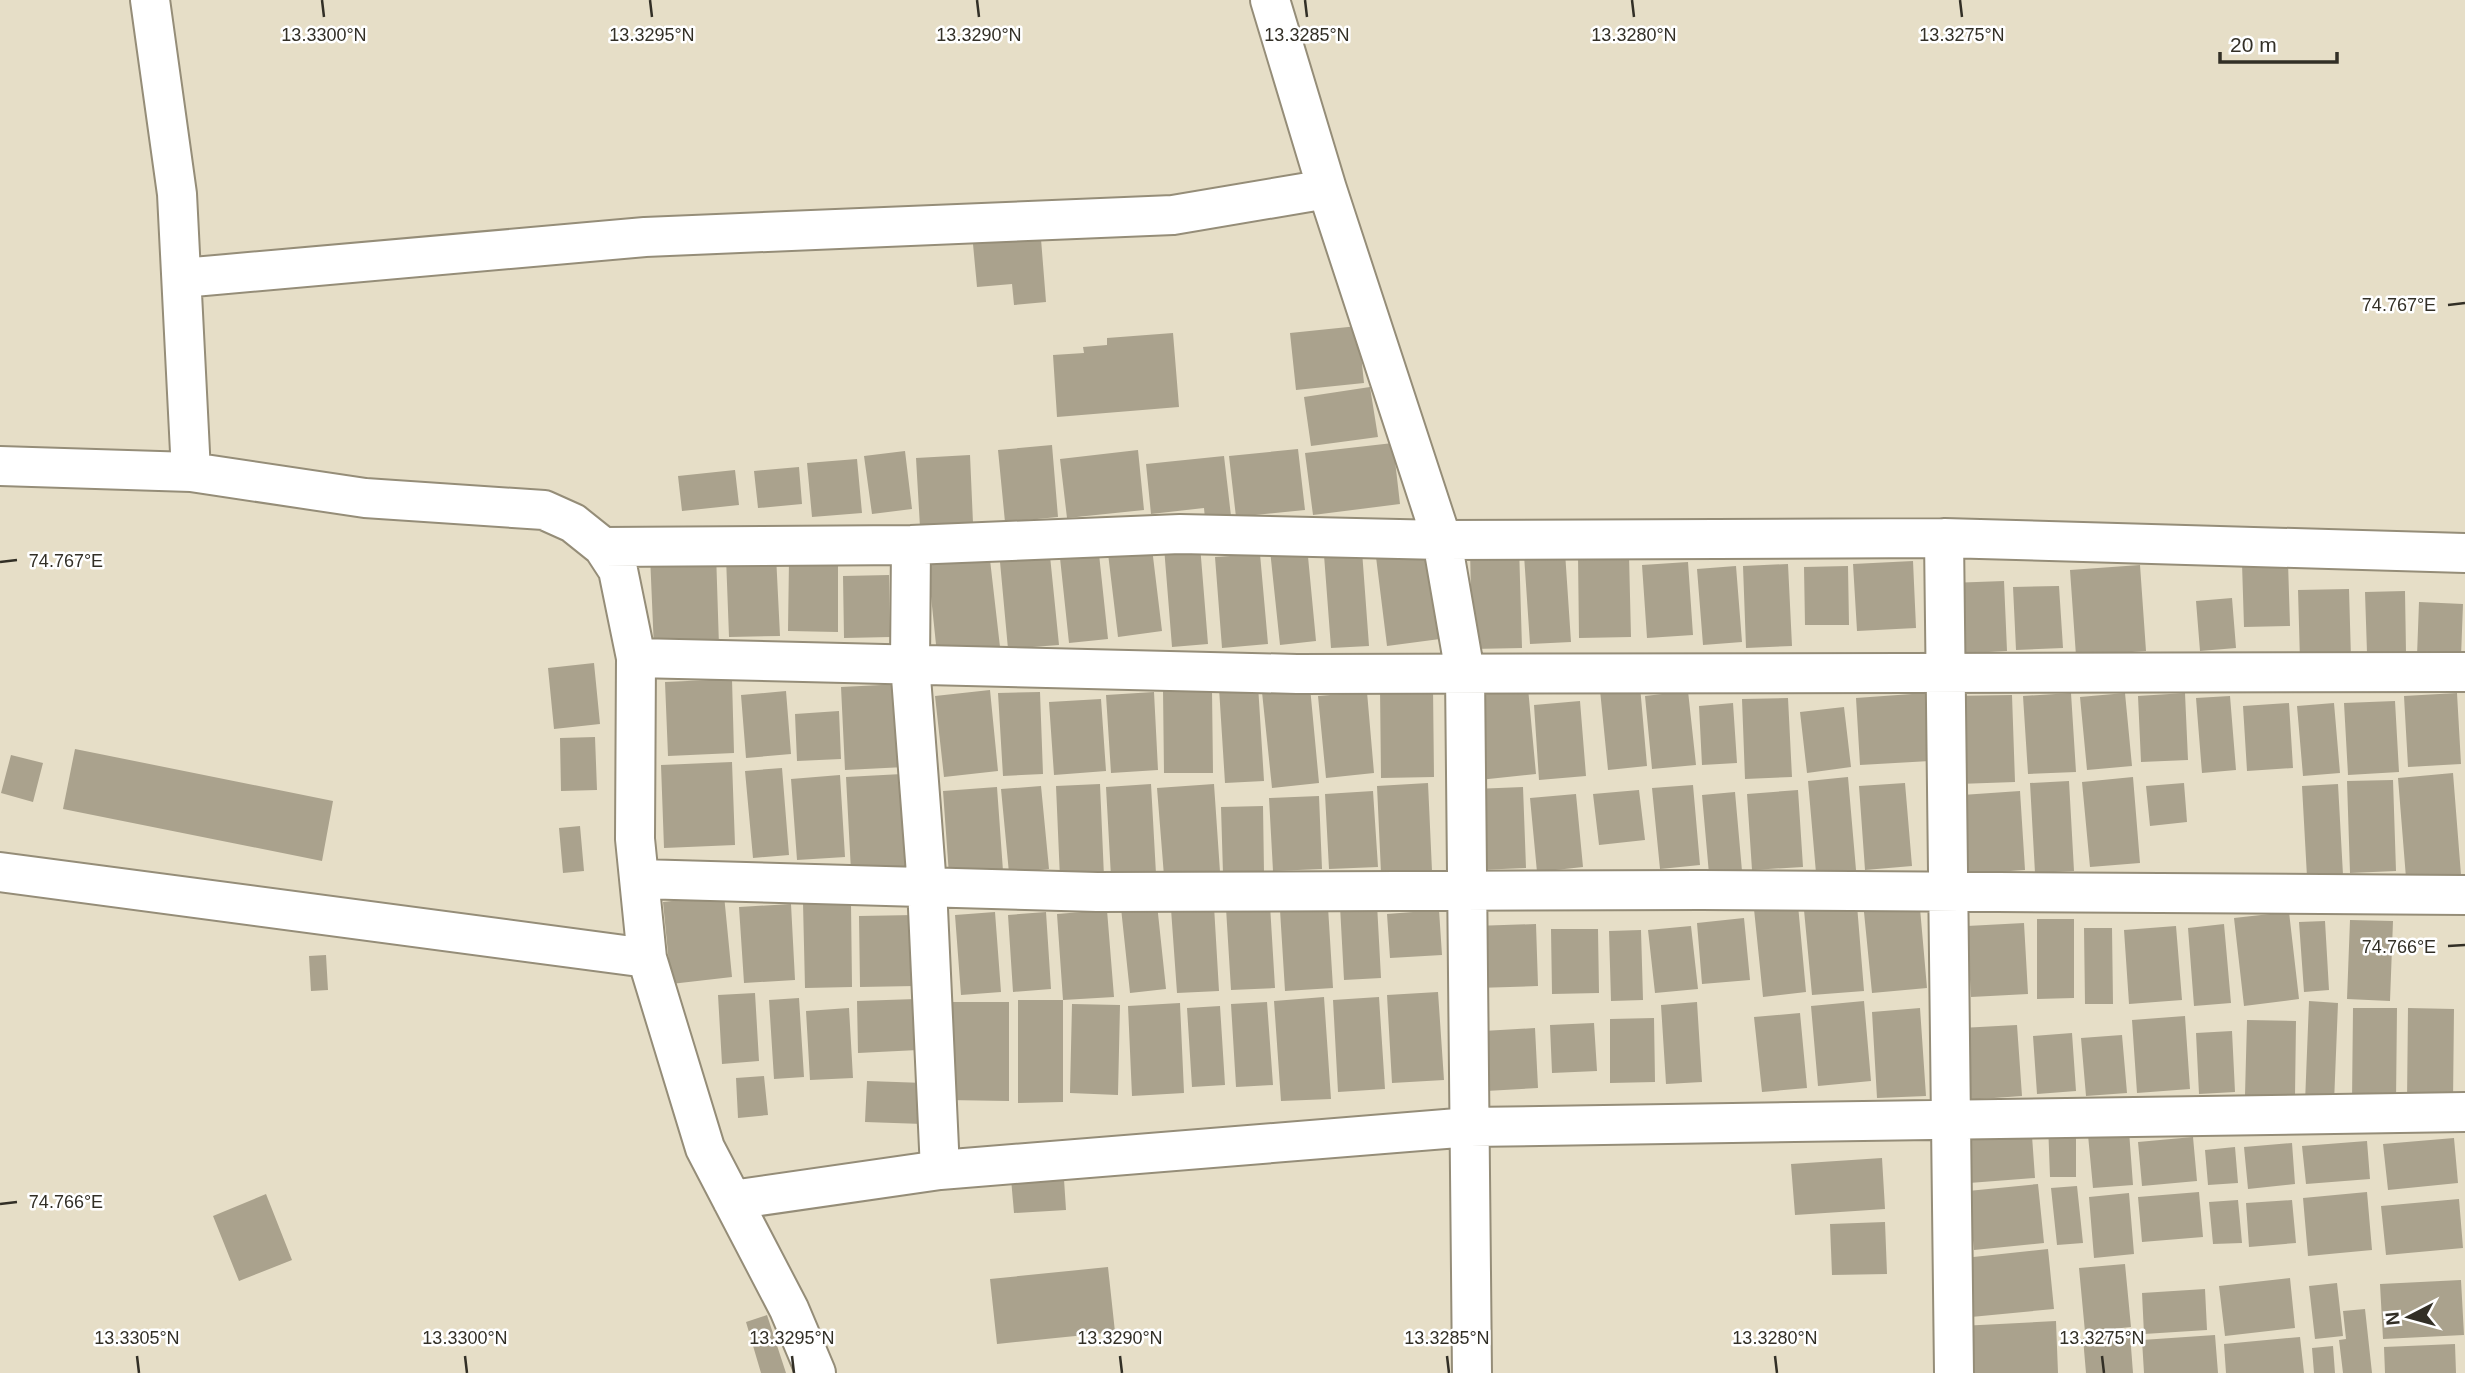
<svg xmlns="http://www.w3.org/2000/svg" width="2465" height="1373" font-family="Helvetica,sans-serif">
	<rect width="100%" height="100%" fill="#e6dec7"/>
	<path fill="#aaa28d" d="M1041 239 1046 302 1014 305 1012 284 977 287 973 244Z
		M1358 326 1364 383 1296 390 1290 333Z
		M1173 333 1179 407 1057 417 1053 355 1084 353 1083 347 1107 345V338Z
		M1370 387 1378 437 1311 446 1304 397Z
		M1393 443 1400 504 1313 515 1305 453Z
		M1052 445 1058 517 1005 522 998 450Z
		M1298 449 1305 510 1236 517 1229 456Z
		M1138 450 1144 510 1067 518 1060 459Z
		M905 451 912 509 872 514 864 456Z
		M970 455 973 523 920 527 916 458Z
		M1224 456 1231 516 1205 519 1204 508 1151 514 1146 464Z
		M857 459 862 513 812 517 807 463Z
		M799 467 802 504 758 508 754 471Z
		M735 470 739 505 682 511 678 476Z
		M1151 540 1162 631 1118 637 1107 545Z
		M1200 545 1208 644 1172 647 1164 547Z
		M1049 546 1059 645 1008 649 999 551Z
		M1307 546 1316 641 1280 645 1270 550Z
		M1519 546 1522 648 1472 649 1470 548Z
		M1429 550 1440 639 1387 646 1376 557Z
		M989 551 1000 647 937 654 927 558Z
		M1362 551 1369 646 1331 648 1324 555Z
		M716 552 719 646 654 649 650 555Z
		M1565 552 1571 642 1530 644 1524 555Z
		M1099 554 1108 639 1069 643 1060 558Z
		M1260 554 1268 644 1222 648 1215 557Z
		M776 555 780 636 729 637 726 557Z
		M1629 555 1631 637 1579 638 1578 556Z
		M789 560 838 561V632L788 631Z
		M1913 561 1916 628 1857 631 1853 564Z
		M1688 562 1693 635 1647 638 1642 565Z
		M2288 562 2290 626 2244 627 2242 563Z
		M1788 564 1792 646 1746 648 1743 566Z
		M2140 565 2146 651 2076 656 2070 570Z
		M1736 566 1742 642 1703 645 1697 569Z
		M1848 566 1849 625H1805L1804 567Z
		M889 575 890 637 844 638 843 576Z
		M2004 581 2007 651 1952 654 1949 583Z
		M2059 586 2063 648 2016 650 2013 587Z
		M2349 589 2351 659 2300 661 2298 590Z
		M2405 591 2406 653H2367L2365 592Z
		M2232 598 2236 648 2200 651 2196 601Z
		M2419 602 2463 604 2461 657 2417 656Z
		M594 663 600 724 554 729 548 668Z
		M732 679 734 753 668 756 665 682Z
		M901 684 905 767 845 770 841 687Z
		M1258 685 1264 781 1225 783 1219 688Z
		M1640 686 1647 766 1608 770 1600 690Z
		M1310 687 1319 783 1272 788 1262 692Z
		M1380 687H1433L1434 777 1381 778Z
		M1528 688 1536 774 1479 780 1471 692Z
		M990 690 998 771 944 777 935 696Z
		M1163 690H1212L1213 773H1164Z
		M786 691 791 754 746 758 741 695Z
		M1688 691 1696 765 1652 769 1645 696Z
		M1040 692 1043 774 1003 776 998 693Z
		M1154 692 1158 770 1111 773 1106 695Z
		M1367 692 1374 773 1326 778 1318 696Z
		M1926 693 1930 761 1860 765 1856 698Z
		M2071 693 2076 772 2028 774 2023 696Z
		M2125 693 2132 766 2087 770 2080 697Z
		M2185 693 2188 760 2141 762 2138 696Z
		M2457 693 2461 764 2408 767 2404 696Z
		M2012 695 2015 782 1958 784 1954 696Z
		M2230 696 2236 770 2202 773 2196 698Z
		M1788 698 1792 777 1745 779 1742 699Z
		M1101 699 1106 771 1054 775 1049 702Z
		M1580 701 1586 776 1539 780 1534 705Z
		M2395 701 2399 772 2348 775 2344 703Z
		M1733 703 1737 763 1702 765 1699 706Z
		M2289 703 2293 768 2247 771 2243 706Z
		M2334 703 2340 773 2303 776 2297 706Z
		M1844 707 1851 767 1807 773 1800 712Z
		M839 711 841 759 797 761 795 714Z
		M595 737 597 790 561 791 560 738Z
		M75 749 333 801 322 861 63 809Z
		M11 755 43 763 33 802 1 793Z
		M732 762 735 845 664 848 661 765Z
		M782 768 789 855 753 858 745 771Z
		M2453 773 2461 875 2406 878 2398 778Z
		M902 774 908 868 851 871 846 777Z
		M840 775 845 857 797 860 791 779Z
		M1848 777 1856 870 1816 873 1808 781Z
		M2133 777 2140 863 2090 867 2082 782Z
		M2393 780 2396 871 2350 873 2347 781Z
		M2069 781 2074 871 2035 873 2030 783Z
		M1428 783 1432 871 1381 873 1377 786Z
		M1905 783 1912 866 1865 870 1859 786Z
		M2184 783 2187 822 2150 826 2146 786Z
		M1100 784 1104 877 1060 879 1056 786Z
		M1151 784 1156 874 1111 877 1106 787Z
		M1214 784 1220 872 1164 876 1157 788Z
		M2338 784 2343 875 2307 877 2302 786Z
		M1693 785 1700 865 1660 869 1652 788Z
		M1041 786 1049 869 1009 873 1001 789Z
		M997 787 1003 871 949 875 943 791Z
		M1523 787 1526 868 1478 870 1474 789Z
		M1639 790 1645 840 1599 845 1593 794Z
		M1798 790 1803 867 1752 870 1747 794Z
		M1373 791 1378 867 1329 869 1325 794Z
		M2020 791 2025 870 1967 874 1962 795Z
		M1735 792 1742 871 1709 874 1702 795Z
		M1576 794 1583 867 1537 872 1530 798Z
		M1319 796 1322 869 1273 871 1269 798Z
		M1263 806 1264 873 1223 874 1221 807Z
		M580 826 584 871 563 873 559 828Z
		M724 895 732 977 671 984 663 902Z
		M1919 897 1927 988 1872 993 1863 902Z
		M803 903H851L852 987 805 988Z
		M791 904 795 980 744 983 739 907Z
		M1157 904 1166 989 1130 993 1121 908Z
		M1377 904 1381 978 1344 980 1340 906Z
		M1270 905 1275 988 1231 990 1226 908Z
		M1798 905 1806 992 1763 997 1754 909Z
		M1857 905 1864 991 1812 995 1804 910Z
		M1214 906 1219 991 1177 993 1171 909Z
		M1328 907 1333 988 1285 991 1280 910Z
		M1107 910 1114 997 1063 1000 1057 914Z
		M1439 910 1442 955 1390 958 1387 914Z
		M995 912 1001 992 961 995 955 915Z
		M1046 912 1051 989 1013 992 1008 915Z
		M2289 912 2299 999 2244 1006 2234 918Z
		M914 915 915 986 860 987 859 916Z
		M1744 918 1750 980 1702 984 1697 923Z
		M2037 919H2074V998L2037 999Z
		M2350 920 2393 921 2390 1001 2347 999Z
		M2325 921 2329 990 2304 992 2299 922Z
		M2024 923 2028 994 1971 997 1967 926Z
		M1536 924 1538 986 1476 988 1474 926Z
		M2224 924 2231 1003 2194 1006 2188 928Z
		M1691 926 1698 989 1655 993 1648 930Z
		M2176 926 2182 1000 2129 1004 2124 930Z
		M2084 928H2112L2113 1004H2085Z
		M1551 929H1598L1599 993 1552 994Z
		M1641 930 1643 1000 1611 1001 1609 931Z
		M326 955 328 990 311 991 309 956Z
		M1438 992 1444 1080 1392 1083 1387 995Z
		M755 993 759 1061 722 1064 718 995Z
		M1324 997 1331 1099 1281 1101 1274 1001Z
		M1379 997 1385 1089 1338 1092 1333 1000Z
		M799 998 804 1077 774 1079 769 1000Z
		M916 999 918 1050 858 1053 857 1001Z
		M1018 1000H1063V1102L1018 1103Z
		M1864 1001 1871 1081 1818 1086 1811 1006Z
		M2309 1001 2338 1003 2334 1103H2305Z
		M948 1002H1009V1101L947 1100Z
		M1267 1002 1273 1085 1236 1087 1231 1004Z
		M1697 1002 1702 1082 1666 1084 1661 1005Z
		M1180 1003 1184 1093 1132 1096 1128 1006Z
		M1072 1004 1120 1005 1118 1095 1070 1093Z
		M1220 1006 1225 1085 1192 1087 1187 1008Z
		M849 1008 853 1078 810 1080 806 1011Z
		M1920 1008 1926 1096 1877 1098 1872 1012Z
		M2353 1008H2397L2396 1103H2352Z
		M2408 1008 2454 1009 2453 1103H2407Z
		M1800 1013 1807 1088 1762 1092 1754 1017Z
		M2185 1016 2190 1089 2137 1093 2132 1020Z
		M1654 1018 1655 1082 1610 1083V1019Z
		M2247 1020 2296 1021 2295 1096 2245 1095Z
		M1594 1023 1597 1071 1552 1073 1550 1025Z
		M2017 1025 2022 1096 1966 1100 1961 1028Z
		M1535 1028 1538 1088 1486 1091 1483 1031Z
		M2232 1031 2235 1092 2199 1094 2196 1033Z
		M2072 1033 2076 1091 2037 1094 2033 1036Z
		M2122 1035 2127 1093 2086 1096 2081 1038Z
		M764 1076 768 1115 738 1118 736 1078Z
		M867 1081 925 1083 923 1124 865 1122Z
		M2031 1122 2035 1178 1969 1183 1964 1127Z
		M2076 1122V1177H2050L2048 1123Z
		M2129 1131 2133 1185 2093 1188 2088 1135Z
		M2193 1137 2197 1181 2142 1186 2138 1142Z
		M2454 1138 2458 1183 2388 1190 2383 1144Z
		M2367 1141 2370 1179 2306 1184 2302 1146Z
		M2292 1143 2295 1184 2248 1189 2244 1147Z
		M2235 1147 2238 1183 2208 1185 2205 1150Z
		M1882 1158 1885 1209 1795 1215 1791 1164Z
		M1063 1164 1066 1210 1014 1213 1010 1167Z
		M2038 1184 2044 1243 1974 1250 1968 1191Z
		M2077 1186 2083 1243 2057 1245 2051 1188Z
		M2199 1192 2203 1237 2142 1242 2138 1197Z
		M2367 1192 2372 1250 2308 1256 2303 1198Z
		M2129 1193 2134 1254 2094 1258 2089 1197Z
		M266 1194 292 1260 239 1281 213 1216Z
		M2459 1199 2463 1248 2386 1255 2381 1206Z
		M2238 1200 2242 1243 2213 1244 2209 1202Z
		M2292 1200 2296 1243 2249 1247 2246 1203Z
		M1885 1222 1887 1274 1832 1275 1830 1224Z
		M2048 1249 2054 1309 1971 1317 1964 1258Z
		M2125 1264 2131 1327 2085 1332 2079 1268Z
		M1108 1267 1115 1332 997 1344 990 1279Z
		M2290 1278 2295 1328 2225 1336 2219 1286Z
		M2461 1280 2464 1335 2383 1339 2380 1284Z
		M2337 1283 2343 1336 2315 1339 2309 1286Z
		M2205 1289 2207 1330 2144 1334 2142 1293Z
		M2365 1309 2372 1373H2343L2339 1340 2346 1339 2343 1311Z
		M767 1315 786 1373H761L746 1322Z
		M2056 1321 2058 1373H1963L1960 1326Z
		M2130 1334 2133 1373H2086L2083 1338Z
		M2215 1335 2218 1373H2144L2142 1340Z
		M2300 1337 2304 1373H2226L2224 1344Z
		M2455 1344 2456 1373H2385L2384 1347Z
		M2333 1346 2335 1373H2314L2312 1348Z"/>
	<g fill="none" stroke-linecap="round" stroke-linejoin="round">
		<defs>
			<path id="street" d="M150 0 177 194 191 472
				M182 278 645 237 1173 215 1327 189
				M0 466 191 472 365 498 544 510 573 523 603 547 618 570 636 658 635 839 647 958 705 1148 789 1309 816 1373
				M1944 538 1954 1373
				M911 545 910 664 927 887 940 1170
				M603 547 911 545 1180 534 1442 540 1327 189 1270 0
				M636 658 1297 674 2465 672
				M0 872 647 958
				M639 879 1097 892 1702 890 2465 895
				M732 1200 940 1170 1470 1127 2465 1112
				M1472 1373 1465 673 1442 540 1944 538 2465 553"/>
		</defs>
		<use href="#street" stroke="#958d78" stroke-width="42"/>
		<use href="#street" stroke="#fff" stroke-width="38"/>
	</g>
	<path fill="none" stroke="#322f26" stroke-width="2.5" d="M322 0 324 17M650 0 652 17M977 0 979 17M1305 0 1307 17M1632 0 1634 17M1960 0 1962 17M2448 305 2465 303M0 562 17 560M2448 946 2465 945M0 1204 17 1202M137 1356 139 1373M465 1356 467 1373M792 1356 794 1373M1120 1356 1122 1373M1447 1356 1449 1373M1775 1356 1777 1373M2102 1356 2104 1373"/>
	<g font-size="18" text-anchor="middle" fill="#322f26" stroke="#fff" stroke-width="5" stroke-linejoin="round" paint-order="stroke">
		<text x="324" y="41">13.3300°N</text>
		<text x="652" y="41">13.3295°N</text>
		<text x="979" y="41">13.3290°N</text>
		<text x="1307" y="41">13.3285°N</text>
		<text x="1634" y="41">13.3280°N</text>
		<text x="1962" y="41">13.3275°N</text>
		<text x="2399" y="311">74.767°E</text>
		<text x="66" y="567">74.767°E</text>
		<text x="2399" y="953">74.766°E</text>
		<text x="66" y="1208">74.766°E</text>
		<text x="137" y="1344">13.3305°N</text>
		<text x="465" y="1344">13.3300°N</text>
		<text x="792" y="1344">13.3295°N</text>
		<text x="1120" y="1344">13.3290°N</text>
		<text x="1447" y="1344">13.3285°N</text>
		<text x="1775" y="1344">13.3280°N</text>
		<text x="2102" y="1344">13.3275°N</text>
	</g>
	<g transform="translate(2409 1317) rotate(264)" stroke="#ffffff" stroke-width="5" paint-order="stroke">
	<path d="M0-5L12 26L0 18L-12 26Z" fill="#322f26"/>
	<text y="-10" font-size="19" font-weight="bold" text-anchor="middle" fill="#322f26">N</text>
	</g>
	<path d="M2220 52v10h117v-10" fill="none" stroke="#322f26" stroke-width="3.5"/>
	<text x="2230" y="52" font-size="21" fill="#322f26" stroke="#ffffff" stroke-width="5" paint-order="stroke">20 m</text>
</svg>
